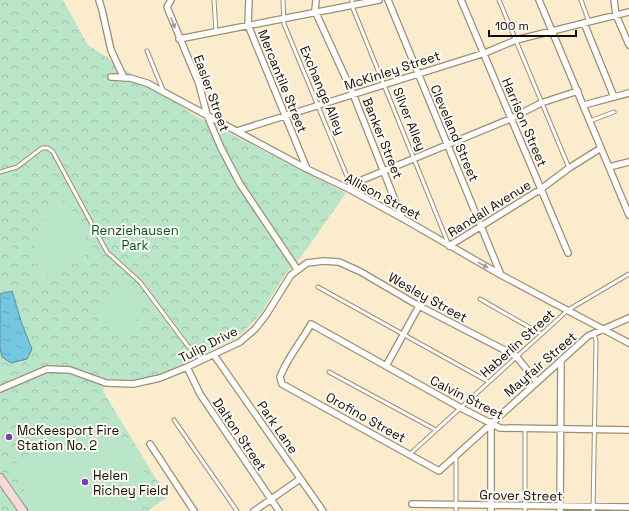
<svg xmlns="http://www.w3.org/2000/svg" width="629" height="511" font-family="'Space Grotesk',sans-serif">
	<defs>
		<pattern id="park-crowns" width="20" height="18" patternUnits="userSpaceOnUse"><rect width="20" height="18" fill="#b9e6c8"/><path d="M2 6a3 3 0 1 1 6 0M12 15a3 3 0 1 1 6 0" fill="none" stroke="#9ec4aa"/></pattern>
		<pattern id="water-ripples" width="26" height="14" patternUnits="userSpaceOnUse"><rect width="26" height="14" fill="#73c8e0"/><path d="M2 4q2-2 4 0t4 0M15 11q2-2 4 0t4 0" fill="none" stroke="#62aabf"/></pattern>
	</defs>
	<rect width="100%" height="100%" fill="#fcecce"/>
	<path fill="url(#park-crowns)" d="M0 0H63L88 45 196 116 346 193 301 257 286 273 260 315 237 338 159 375 133 381 106 379 103 391 167 497 148 511H0Z"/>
	<path fill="#b9e6c8" d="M67 200 90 246 88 254 42 277C27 244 35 217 67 200Z
		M129 283C144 305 142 322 122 338L100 310V306Z
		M74 434C126 438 134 454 159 496L138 511H39L10 468C34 450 44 441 74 434Z"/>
	<path fill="url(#water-ripples)" stroke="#568f9e" d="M12 291 22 324 32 349 27 359 11 363 2 357 0 348V294Z"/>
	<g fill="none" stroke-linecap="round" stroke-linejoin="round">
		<defs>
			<path id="service" d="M214 0 216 32
				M283 0 284 24 351 186
				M352 0V6L448 243
				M499 0 569 168
				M581 0 589 22
				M147 51 163 90
				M590 121 614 112
				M0 172 17 167 42 148H48L53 152 107 252 140 282 187 345 202 360
				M318 287 489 382
				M480 299 541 334
				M329 372 436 430
				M174 420 237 511
				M525 429V511
				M410 454 568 310 629 274
				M456 511V455
				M593 511 596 341 594 333"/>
			<path id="minor" d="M99 0 102 10 111 50 124 78
				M171 0 167 7 199 84 207 115 221 148 240 184 297 269
				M249 0 248 25 307 169
				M316 0 315 11 353 94 402 218
				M388 0 501 275
				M461 0 568 253
				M539 0 629 215
				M614 0 616 15 629 45
				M584 23 614 97
				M179 39 379 0
				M111 77 130 78 147 83 307 169 349 189 402 218 501 275 629 343
				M584 105 629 93
				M237 131 485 53 516 40 629 12
				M609 167 629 162
				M349 189 351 186 362 180 510 119 541 103 578 91
				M449 246 541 189 569 168 601 148
				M629 318 588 336 439 471 282 384 280 377C287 358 301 342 311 324L461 408 500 428 629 430
				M214 355 323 511
				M386 366 419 306
				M187 367 200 394 279 511
				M0 389 47 369 70 370 106 383 133 384 160 378 187 367 240 342 255 329 266 315 291 275 307 263 324 261 339 262 361 272 419 306 516 356 536 381
				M150 444 194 511
				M412 504 629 507
				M254 511 300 479
				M491 511V422
				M560 511 561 360"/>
			<path id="secondary" d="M0 478 23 511"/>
		</defs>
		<use href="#service" stroke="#9d8e72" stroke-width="5"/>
		<use href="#minor" stroke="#9d8e72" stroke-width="8"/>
		<use href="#secondary" stroke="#9d8e72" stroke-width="10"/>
		<use href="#service" stroke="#fff" stroke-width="3"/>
		<use href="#minor" stroke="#fff" stroke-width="5.5"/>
		<use href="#secondary" stroke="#f5d9dd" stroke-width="8"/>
	</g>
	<defs><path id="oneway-solid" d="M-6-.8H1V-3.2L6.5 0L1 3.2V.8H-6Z"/></defs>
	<g fill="#a09d9a">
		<use href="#oneway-solid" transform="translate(173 23) rotate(69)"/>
		<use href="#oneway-solid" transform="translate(483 265) rotate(29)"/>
	</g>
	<g fill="#763eb5" stroke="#fefbf5" stroke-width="1.5">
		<circle cx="9" cy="437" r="4"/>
		<circle cx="85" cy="482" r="4"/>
	</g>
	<g text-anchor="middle" stroke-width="4" stroke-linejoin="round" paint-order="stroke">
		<g font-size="13" fill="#110b03" stroke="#fefbf5">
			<text transform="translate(392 70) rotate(-18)" y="5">McKinley Street</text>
			<text transform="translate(283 81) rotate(68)" y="5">Mercantile Street</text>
			<text transform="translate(323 90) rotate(67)" y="5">Exchange Alley</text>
			<text transform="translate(212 93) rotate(70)" y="5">Easler Street</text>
			<text transform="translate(410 119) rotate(68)" y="5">Silver Alley</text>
			<text transform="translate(525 122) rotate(67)" y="5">Harrison Street</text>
			<text transform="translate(455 133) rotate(67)" y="5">Cleveland Street</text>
			<text transform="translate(383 138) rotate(68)" y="5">Banker Street</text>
			<text transform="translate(383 196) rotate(28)" y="5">Allison Street</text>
			<text transform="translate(489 208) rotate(-32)" y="5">Randall Avenue</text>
			<text transform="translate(428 297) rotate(29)" y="5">Wesley Street</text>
			<text transform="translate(517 343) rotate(-42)" y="5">Haberlin Street</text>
			<text transform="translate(208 344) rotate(-27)" y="5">Tulip Drive</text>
			<text transform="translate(540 364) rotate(-41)" y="5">Mayfair Street</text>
			<text transform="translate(467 397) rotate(27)" y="5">Calvin Street</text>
			<text transform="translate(366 417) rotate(29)" y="5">Orofino Street</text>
			<text transform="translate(278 427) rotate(55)" y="5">Park Lane</text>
			<text transform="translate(240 434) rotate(56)" y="5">Dalton Street</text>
			<text transform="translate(521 495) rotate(1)" y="5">Grover Street</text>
		</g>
		<g font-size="13" fill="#02542e" stroke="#fefbf5">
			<text x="135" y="235">Renziehausen<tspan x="135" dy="15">Park</tspan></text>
		</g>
		<g font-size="13" fill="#110b03" stroke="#fefbf5" text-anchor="start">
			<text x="17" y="435">McKeesport Fire<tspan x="17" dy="15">Station No. 2</tspan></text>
			<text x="93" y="480">Helen<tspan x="93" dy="15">Richey Field</tspan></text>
		</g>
	</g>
	<path d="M489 30v6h87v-6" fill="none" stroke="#110b03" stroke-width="2"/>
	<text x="495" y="30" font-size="12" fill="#110b03" stroke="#fefbf5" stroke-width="3" paint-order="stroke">100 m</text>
</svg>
